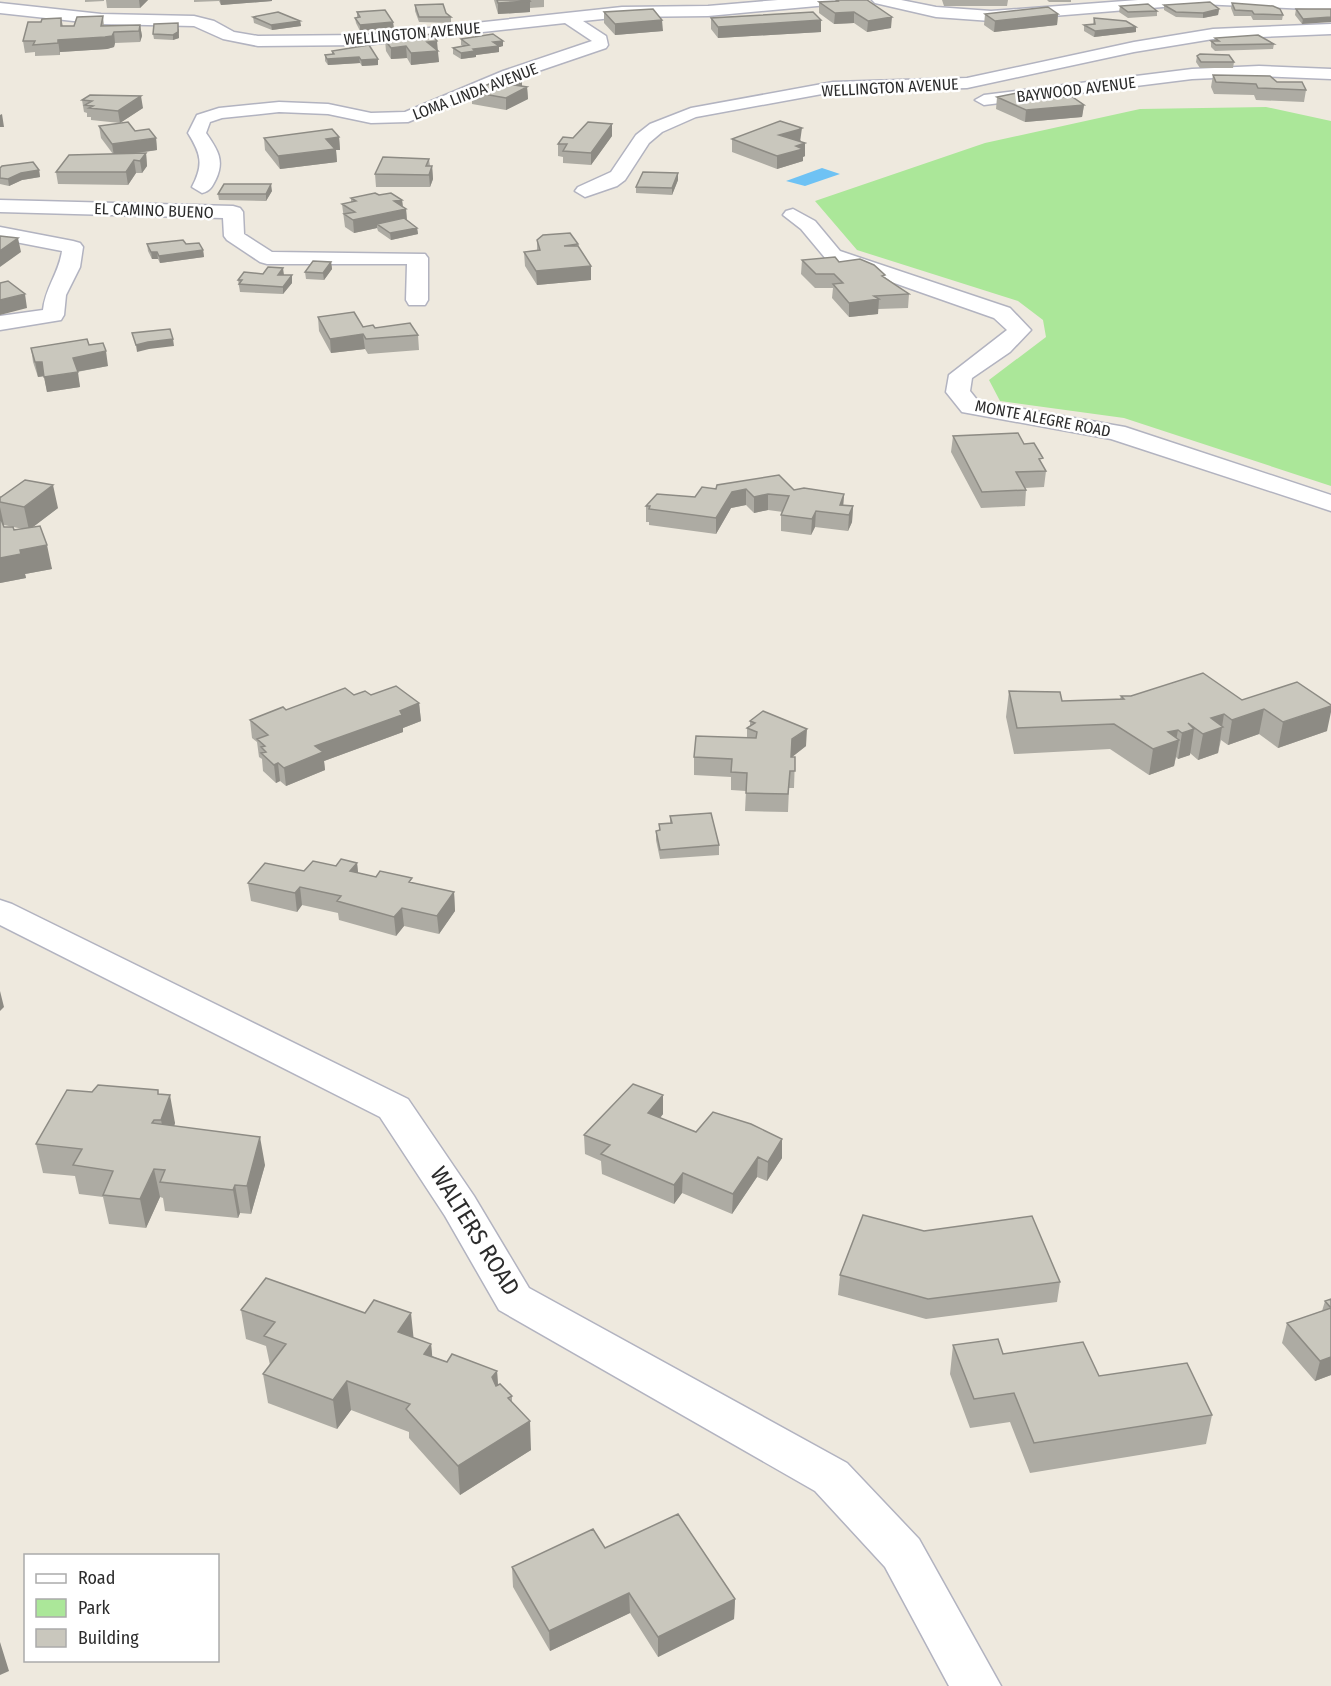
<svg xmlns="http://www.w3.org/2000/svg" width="1331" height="1686" font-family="'Fira Sans Condensed',sans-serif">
	<rect width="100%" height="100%" fill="#eee9de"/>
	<path fill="#abe799" d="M1266 107 1331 121V486L1124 418 1000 401 989 380 1046 337 1043 320 1018 301 857 250 815 201 985 143 1140 109Z"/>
	<path fill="#6ec2f4" d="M822 168 840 174 805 186 786 181Z"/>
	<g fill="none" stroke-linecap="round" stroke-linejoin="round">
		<defs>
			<path id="minor" d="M778 0H836L828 5 708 16 622 17 583 21 606 36 608 45 606 48 515 79 408 122 371 123 328 114 279 112 222 118 210 122 206 133C217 149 225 160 216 179 212 187 210 191 202 193L192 187C204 164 201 154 188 133L197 115 219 108 279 102 328 104 371 113 405 112 503 71 592 41 565 23 364 45 258 46 223 39 194 26 101 24 0 13V3L101 14 194 16 214 21 234 32 258 36 364 35 622 7 708 6Z
				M872 0H901L936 7 991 11 1138 0H1331V10L1200 4 991 21 936 17 875 3Z
				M1331 24V34L1213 39 1134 52 967 88 833 92 696 117 662 132 649 143 625 180 617 186 585 197 575 191 578 187 611 172 636 135 650 124 691 108 833 82 967 78 1134 42 1213 29Z
				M1259 66 1331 69V79L1259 76 1192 79 984 105 975 100 984 95 1192 69Z
				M0 200 233 206 240 208 243 212 244 234 272 252 425 254 428 258V300L425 305H409L406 300 407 264H267L260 262 227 240 224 236 223 218 0 212Z
				M793 209 815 221 840 251 1010 308 1031 330 1010 352 972 378 970 391 978 401 1125 427 1331 495V511L1111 439 962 412 946 392 949 375 1007 330 994 318 826 259 801 229 783 215 786 211Z
				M0 227 73 241 80 243 83 247 80 267 66 295 64 315 61 320 0 330V316L43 310C45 288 59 273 62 251L0 239Z
				M0 900 12 904 408 1099 474 1196 529 1288 847 1463 919 1539 1001 1686H949L885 1567 815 1491 499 1310 445 1216 380 1117 0 925Z"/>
		</defs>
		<use href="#minor" stroke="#b2b3c0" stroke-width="3"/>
		<use href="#minor" fill="#fff" fill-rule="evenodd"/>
	</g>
	<path fill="#adaba3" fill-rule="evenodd" d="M85 0H104V1L85 2Z
		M106 0H148L140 8H107Z
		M194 0H272V1L221 5 219 1 194 2Z
		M494 0H544V7L530 8V12L498 14Z
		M836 0H867L891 28 867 32 854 23 834 24 819 13V2L835 1Z
		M942 0H1008L1007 6H944Z
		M1047 0H1071V2H1049Z
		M1232 3 1283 15 1282 20H1253L1251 16H1234L1231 8Z
		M415 5 446 13 451 17V23L419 22 415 11Z
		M1164 5 1219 9 1218 15 1203 18 1176 17 1164 10Z
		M1120 6 1157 11V16L1128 18 1119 12Z
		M1296 9H1331L1302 24 1295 15Z
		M357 12 394 28 360 31 356 23 355 18H357Z
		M604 12 663 31 615 35 604 23Z
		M985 14H1058L1057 25 994 32 984 25Z
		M103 16 104 26 140 25 142 36 140 42 115 43 114 47 107 49 60 52V55L35 56V52L25 53 23 41 41 22 61 18 63 26H74Z
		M253 17 300 21 301 26 272 30 254 23Z
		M711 18 821 20V32L718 38 711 29Z
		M1094 18 1136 32 1094 37 1084 31V25L1093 24Z
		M179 29V38L173 40 154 39 153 34Z
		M1215 38 1274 44 1273 49 1215 51 1211 47V41H1214Z
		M461 39 503 41V46L499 47V52L476 55V57L461 59 453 54V48L463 46 461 45Z
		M385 40 437 50 439 62 411 65 407 58 391 59 386 51Z
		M332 51 378 59V65L362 66 360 63 328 65 325 61V55L332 54Z
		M1197 56 1234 62 1233 68H1200L1196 62Z
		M1213 75 1277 82 1306 90 1304 102 1256 100 1254 95 1214 94 1211 87Z
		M522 86 527 87 528 99 506 110 472 104V92Z
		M997 97 1050 98 1084 105 1082 117 1025 122 996 109Z
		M82 100 143 108 120 123 91 120V117H87V113L84 112Z
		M612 124V136L591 165 563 163V157L558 156V144Z
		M99 126 135 131 156 138 157 150 133 154 146 153 147 166 142 173H136L128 185 58 184 56 172 113 154 101 138Z
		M339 137 340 150H336L337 162 280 169 265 150 264 138Z
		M732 139 801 140 800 142 805 143V156L803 157V161L777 169 732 152Z
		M429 159 430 166H432L433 179 430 187H376L375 174Z
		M0 168 39 170 40 177 22 180 9 186 0 184Z
		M678 180 672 195 636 193V187Z
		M272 191 266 201 219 200 218 194Z
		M379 195 402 200 403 207 406 209 407 220 417 228 418 234 391 240 378 231 377 228 354 233 345 227 342 204 351 202V198Z
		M537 240 578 244 591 280 537 285 525 266 524 252 537 250Z
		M147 244H186L203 250 204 257 160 263 158 259H152L148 251Z
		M802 260 839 262 885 277 909 294 908 308 878 309V314L849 317 832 298 833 288H815L801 274Z
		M331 262 332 269 324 280 306 279 305 272Z
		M284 275 292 283 283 294 240 292 238 280Z
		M318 317 363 327 418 335 419 350 368 354 365 349 331 353 319 331Z
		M89 345 108 366 77 372 80 387 47 392 44 376 38 377 33 362 31 348Z
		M953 436 1024 444 1042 465 1046 471 1044 487 1025 488 1026 490 1025 506 981 508 951 452Z
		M716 489 794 490 844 494 843 505 853 506 852 522 848 531 815 527 811 535 781 531V515L783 512 768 510 754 513 746 505 731 508 716 534 649 525V522H646V506L695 497Z
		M0 497 58 508 33 527 52 569 25 574 26 578 0 583ZM4 525 23 529 14 530 4 527Z
		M1009 691 1062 701 1120 699 1121 696 1242 700 1327 731 1278 748 1259 734 1228 745 1221 740 1218 753 1198 760 1190 753V755L1178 759 1176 757 1174 766 1149 775 1110 749 1014 754 1006 717Z
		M354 695H371L419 703 421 721 403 728V732L324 761 325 770 286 786 280 781 276 783 263 771 262 759 259 757 257 742 252 738 250 720Z
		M750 721 806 746 792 757H795L794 788H789L788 812 745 811 746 791 731 790V777L694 775V757L747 738V728L750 726Z
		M670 816 719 845V855L660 859 656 840V831L659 830V824L670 823Z
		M357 863 358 873 454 892 455 911 439 934 404 926 396 936 339 920 338 913 302 905 297 912 251 901 248 883 304 871Z
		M92 1092 158 1094 175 1123 174 1126 265 1165 251 1214 240 1213 238 1218 165 1211 163 1198 160 1197 146 1228 109 1224 103 1197 79 1194 75 1176 43 1173 36 1144Z
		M663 1095V1114L660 1118 696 1132 782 1158 767 1181 757 1177 732 1214 682 1193 674 1204 602 1174 601 1161 585 1154 584 1135Z
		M924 1231 1060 1282 1057 1302 926 1319 838 1295 840 1275Z
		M1331 1299V1375L1315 1381 1282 1343 1287 1323 1322 1311 1325 1301Z
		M241 1310 414 1338 431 1344 432 1356 447 1362 497 1371 498 1385 512 1396V1403L531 1450 460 1495 409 1438V1432L351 1410 337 1429 268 1403 263 1374 270 1365 266 1346 246 1339Z
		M953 1345 1003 1354 1099 1376 1212 1415 1206 1444 1030 1473 1010 1422 970 1428 950 1374Z
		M605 1548 735 1599 734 1619 658 1657 630 1613 550 1651 513 1587 512 1567Z"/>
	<path fill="#8d8b84" d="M139 0H148L140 8Z
		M220 0H272V1L221 5Z
		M530 1V12L498 14V3Z
		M1219 9 1218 15 1203 18V13Z
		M854 12V23L834 24 835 13Z
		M1058 14 1057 25 994 32 995 21Z
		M892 17 891 28 867 32 868 21Z
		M1331 17V22L1302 24 1303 19Z
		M662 20 663 31 615 35V24Z
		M821 20V32L718 38V27Z
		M300 21 301 26 272 30 271 25Z
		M393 22 394 28 360 31V25Z
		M178 23 179 38 173 40V35Z
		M140 25 142 36 140 42 139 31Z
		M1136 27V32L1094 37 1095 31Z
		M114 32 115 43 114 47 107 49 60 52V55L58 40Z
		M437 41 439 62 411 65V53L427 42Z
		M503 41V46L499 47V52L476 55V57L461 59V53L493 42Z
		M406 46 407 58 391 59V48Z
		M359 57 360 63 328 65 327 59Z
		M378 59V65L362 66 361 60Z
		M522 79V90L527 87 528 99 506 110V98L508 84Z
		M141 96 143 108 120 123 118 111Z
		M1084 105 1082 117 1025 122 1026 110Z
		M2 114 4 127H0V115Z
		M612 124V136L591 165V153Z
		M802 128 800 142 779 135 799 129Z
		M339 137 340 150H336L337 162 280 169 278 156 326 139Z
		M156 138 157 150 114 156 112 144Z
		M805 143V156L803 157V161L777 169V156L796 146Z
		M146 153 147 166 142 173 140 161Z
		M134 160 136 173 128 185 126 172Z
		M432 166 433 179 430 187 429 175Z
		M39 170 40 177 22 180 9 186 8 179 21 173Z
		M678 173V180L672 195V188Z
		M271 184 272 191 266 201V194Z
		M402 200 403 209H406L407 222 377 224V228L354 233 353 220 394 201Z
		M417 228 418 234 391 240 390 233Z
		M18 238 21 252 0 267V251Z
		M203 250 204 257 160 263 159 256Z
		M151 252H157L158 259H152Z
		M331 262 332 269 324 280 323 273Z
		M591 266V280L537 285 536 271Z
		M283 268 284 275H278Z
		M292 275V283L283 294V287Z
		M25 294 27 308 0 315V300Z
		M879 299 878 314 849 317V303Z
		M363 334 365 349 331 353 330 339Z
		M173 339 174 346 149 349 137 352 136 345 148 342Z
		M106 351 108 366 75 372 73 358Z
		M35 362H42L45 376 38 377Z
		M78 372 80 387 47 392 44 377Z
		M53 485 58 508 29 530 24 507Z
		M746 489V505L731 508 716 534V518L732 492Z
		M768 494V510L754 513V497Z
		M844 494 843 509 840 505Z
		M853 506 852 522 848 531 849 515Z
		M0 507 4 525 0 527Z
		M816 511 815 527 811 535 812 519Z
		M47 545 52 569 25 574 26 578 0 583V558L20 550Z
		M419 703 421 721 403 728V732L324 761 325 770 286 786 284 768 315 746Z
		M1331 706V712L1327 731 1278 748 1283 722Z
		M1264 709 1259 734 1228 745 1232 720Z
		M1224 714 1218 753 1198 760 1203 734 1211 718Z
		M807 729 806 746 792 757 790 775 792 739Z
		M1194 729 1190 755 1178 759 1182 733Z
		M1178 730 1176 741 1179 740 1174 766 1149 775 1153 749 1168 732Z
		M278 763 280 781 276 783 274 765Z
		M357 863 359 881 350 871Z
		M300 887 302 905 297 912 295 893Z
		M454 892 455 911 439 934 437 916Z
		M402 908 404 926 396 936 394 917Z
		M0 991 4 1007 0 1011Z
		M170 1095 175 1123 167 1149 161 1120Z
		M663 1095V1114L648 1133V1113Z
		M260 1137 265 1165 251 1214 247 1186Z
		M782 1139V1158L767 1181 768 1162Z
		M758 1157 757 1177 732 1214 733 1194Z
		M154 1169 160 1197 146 1228 140 1199Z
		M683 1173 682 1193 674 1204V1185Z
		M235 1185 240 1213 238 1218 233 1190Z
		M411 1313 414 1342 398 1332Z
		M431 1344 434 1373 424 1354Z
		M1331 1357V1375L1315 1381 1320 1361Z
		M497 1371 499 1400 492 1377Z
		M347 1381 351 1410 337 1429 333 1400Z
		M530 1421 531 1450 460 1495 458 1466Z
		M629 1593 630 1613 550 1651 549 1631Z
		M735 1599 734 1619 658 1657V1637Z
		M0 1642 9 1671 0 1675Z"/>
	<path fill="#c9c7bd" stroke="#8d8b84" stroke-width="1.5" d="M497 0H529L530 1 498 3Z
		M837 0H867L892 17 868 21 854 12 835 13 819 2 838 1Z
		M1210 2 1219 9 1203 13 1176 12 1164 5Z
		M1232 3 1273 6 1280 9 1283 15 1254 14 1252 11 1235 10Z
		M443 4 446 13 451 17H419L415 5Z
		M1148 4 1157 11 1128 12 1120 6Z
		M1048 7 1058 14 995 21 985 14Z
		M653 9 662 20 615 24 604 12Z
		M1296 9H1331V17L1303 19Z
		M385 10 393 22 360 25 355 18 360 17 357 12Z
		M278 12 300 21 271 25 253 17Z
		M813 12 821 20 718 27 711 18Z
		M103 16 101 26 140 25 139 31 114 32 112 36 105 37 58 40V43L33 45 35 41H23L28 22H41L42 19 61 18V26H74L77 17Z
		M1094 18 1126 21 1136 27 1095 31 1084 25 1095 24Z
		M178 23V32L173 35 153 34 154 24Z
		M432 34 437 41 427 42 438 51 411 53 406 46 391 48 385 40Z
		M493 34 503 41 493 42 499 46 473 49 475 51 461 53 453 48 469 45 461 39Z
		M1258 35 1274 44 1216 45 1211 41H1219L1215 38Z
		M369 45 378 59 361 60 359 57 327 59 325 55 334 54 332 51Z
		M1200 54 1229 55 1234 62H1201L1197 56Z
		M519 75 522 79 508 84 527 87 506 98 472 92 506 76Z
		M1213 75 1270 76 1277 82H1302L1306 90 1258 88 1256 84 1216 82Z
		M1022 92 1050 98 1071 96 1084 105 1026 110 997 97Z
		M90 95 141 96 118 111 89 108 93 106 85 105 92 101 82 100Z
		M780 121 802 128 799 129H801L779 135 805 143 796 146 803 149 777 156 732 139Z
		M128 122 135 131 149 129 156 138 112 144 99 126Z
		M588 122 612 124 591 153 563 151 567 144H558L563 137 573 138Z
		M332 129 339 137 326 139 335 149 278 156 264 138Z
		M146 153 140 161 134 160 126 172H56L69 155Z
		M383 157 429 159 426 166H432L429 175 375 174Z
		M33 162 39 170 21 173 8 179 0 178V168L2 166Z
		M643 172 678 173 672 188 636 187Z
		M224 184H271L266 194H218Z
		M375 193 379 195 391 193 402 200 394 201 406 209 353 220 344 214 355 212 342 204 356 201 351 198Z
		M404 218 417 228 390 233 377 224Z
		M570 233 578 244 564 246H578L591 266 536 271 524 252 540 250 537 240 543 235Z
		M0 236 18 238 0 251Z
		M183 240 186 244 199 243 203 250 159 256 157 252H151L147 244Z
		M835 257 839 262 860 259 874 265 885 275 882 276 909 294 874 296 879 299 849 303 833 284 843 283 834 274H816L802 260Z
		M313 261 331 262 323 273 305 272Z
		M268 267 283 268 278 275H292L283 287 239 284 242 280H238L244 272 263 274Z
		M8 281 25 294 0 300V283Z
		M354 312 363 327 373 325 375 328 410 323 418 335 366 339 363 334 330 339 318 317Z
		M170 329 173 339 148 342 136 345 132 333Z
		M87 339 89 345 103 343 106 351 73 358 78 372 44 377 42 362H35L31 348Z
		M1018 433 1024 444 1034 443 1043 458 1039 459 1046 471 1016 472 1026 490 982 492 953 436Z
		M779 475 794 490 804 488 844 494 840 505 853 506 849 515 816 511 812 519 781 515 789 496 768 494 754 497 746 489 732 492 716 518 649 509 650 506H646L657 494 695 497 702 487 716 489 717 485Z
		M25 480 53 485 24 507 0 502V497H1Z
		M0 517 4 527H13L14 530 40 526 47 545 20 550 21 554 0 558Z
		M1203 673 1242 700 1297 682 1331 705V706L1283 722 1264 709 1232 720 1224 714 1211 718 1223 727 1203 734 1188 723 1194 729 1182 733 1178 730 1168 732 1179 740 1153 749 1114 724 1017 728 1009 691 1060 692 1062 701 1124 699 1121 696H1131Z
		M396 686 419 703 400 711 402 715 315 746 323 752 284 768 278 763 274 765 261 753 266 752 261 747 265 746 257 739 268 735 250 720 283 707 286 710 345 688 354 695 365 691 371 695Z
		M763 711 807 729 792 739 791 757H795V771H790L788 794 746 793 747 773 731 772 732 759 694 757 696 736 756 738 757 732 747 728 755 723 750 721Z
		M711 813 719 845 660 850 656 831 660 830 659 824 672 823 670 816Z
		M341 859 357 863 350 871 376 877 380 871 412 878 409 882 454 892 437 916 402 908 394 917 337 901 341 896 300 887 295 893 248 883 265 863 304 871 313 861 336 866Z
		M633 1084 663 1095 648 1113 696 1132 713 1112 751 1124 782 1139 768 1162 758 1157 733 1194 683 1173 674 1185 601 1154 610 1145 584 1135Z
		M98 1085 158 1090V1094L170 1095 161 1120H154L152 1123 260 1137 247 1186 235 1185 233 1190 160 1182 165 1170 154 1169 140 1199 103 1195 113 1171 73 1165 82 1149 36 1144 67 1090 92 1092Z
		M863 1215 924 1231 1032 1216 1060 1282 928 1299 840 1275Z
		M266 1278 365 1313 374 1300 411 1313 398 1332 431 1344 424 1354 447 1362 452 1354 497 1371 492 1377 496 1386 500 1384 512 1396 508 1398 530 1421 458 1466 406 1409 410 1404 347 1381 333 1400 263 1374 286 1344 264 1336 275 1322 241 1310Z
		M1331 1299V1308L1325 1301Z
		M1331 1308V1357L1320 1361 1287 1323Z
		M998 1339 1003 1354 1083 1342 1099 1376 1187 1363 1212 1415 1034 1443 1014 1393 974 1399 953 1345Z
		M678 1514 735 1599 658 1637 629 1593 549 1631 512 1567 593 1529 605 1548Z"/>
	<g text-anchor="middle" stroke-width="5" stroke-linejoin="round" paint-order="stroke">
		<g font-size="16" fill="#2c2c2c" stroke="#fff">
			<text transform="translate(412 33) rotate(-5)" y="6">WELLINGTON AVENUE</text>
			<text transform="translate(890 87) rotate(-3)" y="6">WELLINGTON AVENUE</text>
			<text transform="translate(1076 89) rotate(-7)" y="6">BAYWOOD AVENUE</text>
			<text transform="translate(475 91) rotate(-21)" y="6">LOMA LINDA AVENUE</text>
			<text transform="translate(154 210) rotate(2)" y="6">EL CAMINO BUENO</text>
			<text transform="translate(1043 418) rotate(11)" y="6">MONTE ALEGRE ROAD</text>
		</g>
		<g font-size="24" fill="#2c2c2c" stroke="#fff">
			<text transform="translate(475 1231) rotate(58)" y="8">WALTERS ROAD</text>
		</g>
	</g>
	<rect x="24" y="1554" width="195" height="108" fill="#ffffff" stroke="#ababab" stroke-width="1.5"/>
	<rect x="36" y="1574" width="30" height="9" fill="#ffffff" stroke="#ababab" stroke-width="1.5"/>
	<text x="78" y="1584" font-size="18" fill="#2c2c2c">Road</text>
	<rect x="36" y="1599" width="30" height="18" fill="#abe799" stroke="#ababab" stroke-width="1.5"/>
	<text x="78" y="1614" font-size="18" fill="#2c2c2c">Park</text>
	<rect x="36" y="1629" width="30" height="18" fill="#c9c7bd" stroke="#ababab" stroke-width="1.5"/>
	<text x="78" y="1644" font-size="18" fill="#2c2c2c">Building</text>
</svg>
